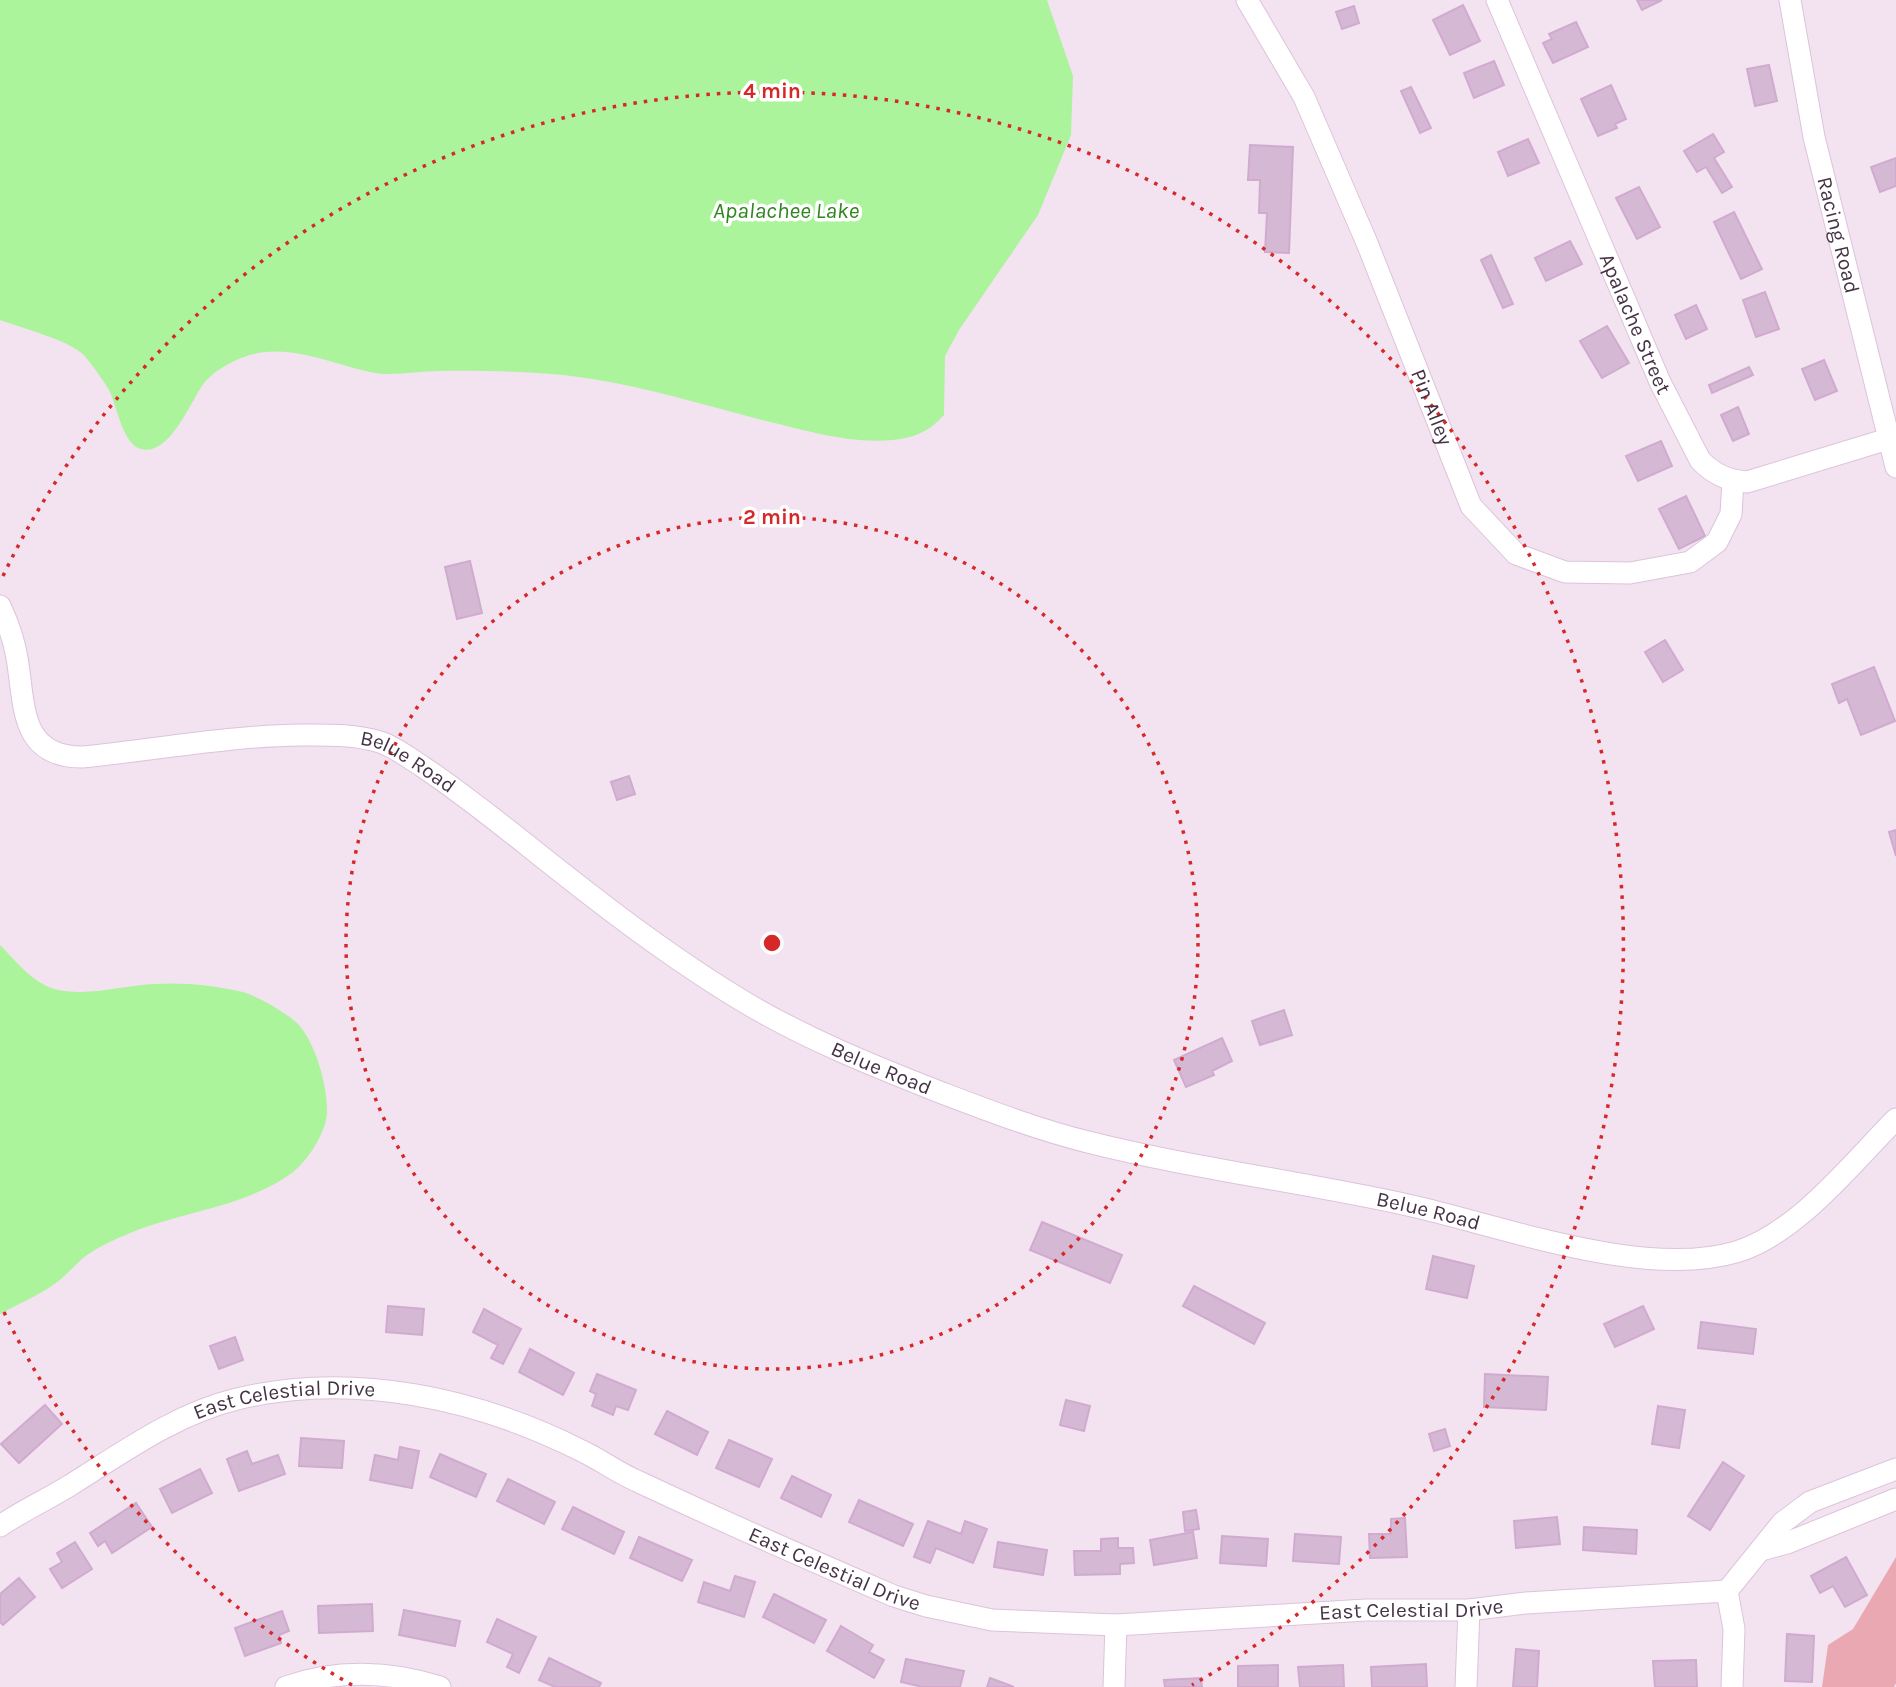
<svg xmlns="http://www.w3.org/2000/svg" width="1896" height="1687" font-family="Karla,sans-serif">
	<rect width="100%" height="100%" fill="#f3e3f1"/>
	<path fill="#eaa9b2" d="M1896 1557V1683L1894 1687H1822L1828 1645 1853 1629Z"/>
	<path fill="#abf49b" d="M0 0H1047L1073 76 1071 135 1038 215 959 330 945 356 944 415C930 431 914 438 893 440 850 444 808 431 766 421 696 403 624 380 552 374 514 371 476 370 439 371 418 371 395 376 375 373 332 365 288 341 244 357 230 362 214 371 204 383 191 400 170 457 141 449 122 444 117 405 109 390 102 378 92 365 84 355 70 341 20 327 0 320Z
		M0 945C16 961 34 985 58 990 91 996 120 986 153 984 182 982 214 985 243 992 257 996 287 1013 298 1024 316 1043 328 1088 327 1113 326 1133 306 1164 289 1175 241 1208 183 1211 130 1233 115 1239 96 1248 83 1258 75 1265 68 1273 60 1280 42 1294 20 1303 0 1314Z"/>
	<path fill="#d5b8d4" stroke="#d0abcf" stroke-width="2" d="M1637 0H1662L1642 10Z
		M1463 5 1480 41 1450 55 1433 20Z
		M1354 6 1359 23 1342 29 1336 12Z
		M1576 22 1588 47 1553 63 1543 43 1552 39 1549 34Z
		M1494 61 1504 85 1474 98 1464 73Z
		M1769 65 1777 101 1755 106 1747 69Z
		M1611 85 1626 119 1615 124 1617 128 1598 136 1581 99Z
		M1411 87 1431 128 1420 133 1401 91Z
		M1713 134 1724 152 1714 158 1732 187 1722 193 1706 167 1697 172 1684 151Z
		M1528 139 1539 163 1508 176 1498 152Z
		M1250 145 1293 147 1289 253 1265 252 1267 213H1259L1260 180H1248Z
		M1896 158V186L1880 192 1871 167Z
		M1639 187 1660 227 1637 239 1616 198Z
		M1734 212 1762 269 1741 279 1714 222Z
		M1570 241 1582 264 1546 281 1535 258Z
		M1491 255 1513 304 1503 308 1481 260Z
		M1765 292 1779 329 1756 337 1743 300Z
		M1696 305 1707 329 1686 339 1675 315Z
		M1607 326 1629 363 1602 378 1580 341Z
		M1824 360 1837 391 1815 400 1802 369Z
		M1749 367 1753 375 1712 393 1709 385Z
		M1738 407 1749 434 1733 441 1721 415Z
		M1661 441 1672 466 1638 481 1626 456Z
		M1686 496 1705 536 1679 549 1659 509Z
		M470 561 482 613 457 619 445 567Z
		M1665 640 1683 670 1663 682 1645 652Z
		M1874 667 1895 721 1861 735 1847 699 1839 703 1832 684Z
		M629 776 635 794 617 800 611 782Z
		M1896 830V856L1889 832Z
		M1284 1010 1292 1035 1260 1045 1252 1021Z
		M1222 1038 1232 1061 1212 1071 1214 1075 1186 1087 1174 1060Z
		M1042 1222 1122 1255 1110 1283 1030 1250Z
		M1433 1256 1474 1266 1467 1298 1426 1289Z
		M1194 1286 1265 1323 1254 1344 1183 1306Z
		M388 1306 424 1309 422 1335 386 1332Z
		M1643 1306 1654 1329 1615 1347 1604 1324Z
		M484 1309 521 1329 503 1364 491 1358 498 1345 473 1332Z
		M1701 1322 1756 1329 1753 1354 1698 1348Z
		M235 1337 243 1360 219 1369 210 1346Z
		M530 1349 574 1373 563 1395 519 1372Z
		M597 1374 636 1390 628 1410 616 1406 613 1415 592 1406 596 1394 590 1391Z
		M1485 1374 1548 1377 1546 1410 1484 1407Z
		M1066 1400 1090 1406 1084 1431 1060 1425Z
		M45 1405 62 1424 19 1463 1 1444Z
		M1658 1406 1685 1410 1679 1448 1652 1444Z
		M667 1411 708 1432 697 1455 655 1434Z
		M1445 1429 1450 1446 1434 1451 1429 1434Z
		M301 1438 344 1441 342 1468 299 1466Z
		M729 1440 772 1459 759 1487 716 1468Z
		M400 1447 419 1451 412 1488 370 1480 375 1455 398 1460Z
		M247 1451 252 1464 278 1455 285 1474 239 1491 227 1459Z
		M440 1454 486 1474 476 1497 430 1477Z
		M1723 1462 1744 1476 1710 1530 1688 1516Z
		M200 1469 212 1493 172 1513 160 1489Z
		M792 1476 831 1495 821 1517 781 1498Z
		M508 1479 555 1502 544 1524 497 1501Z
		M859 1500 913 1524 903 1546 849 1522Z
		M136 1503 152 1527 112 1553 105 1541 98 1546 90 1533Z
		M573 1507 624 1532 614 1554 562 1529Z
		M1196 1510 1199 1529 1185 1531 1183 1512Z
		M1557 1517 1560 1544 1516 1548 1514 1521Z
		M1405 1518 1407 1557 1370 1558 1369 1534H1391V1519Z
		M928 1521 961 1534 965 1521 987 1529 973 1563 936 1548 930 1563 914 1557Z
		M1584 1527 1637 1530 1636 1554 1583 1550Z
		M1193 1532 1197 1558 1154 1565 1150 1540Z
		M1295 1534 1341 1537 1339 1564 1293 1561Z
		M1222 1536 1268 1539 1266 1566 1220 1563Z
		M639 1537 692 1560 682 1581 630 1558Z
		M1118 1538V1548H1133L1134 1563 1120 1564V1574L1075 1575 1074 1551H1101V1539Z
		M75 1542 92 1569 62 1588 50 1569 62 1562 57 1553Z
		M998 1542 1047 1550 1043 1575 994 1567Z
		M1846 1557 1867 1595 1845 1607 1833 1586 1820 1593 1811 1576Z
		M735 1576 755 1582 744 1617 698 1602 704 1582 730 1591Z
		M19 1578 35 1597 3 1625 0 1622V1594Z
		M774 1594 826 1620 814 1643 763 1617Z
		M372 1604 373 1631 319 1633 318 1606Z
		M404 1610 460 1621 455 1646 399 1635Z
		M282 1611 289 1631 279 1635 281 1643 245 1656 235 1628Z
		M497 1619 536 1637 519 1673 507 1667 513 1654 487 1642Z
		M841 1626 873 1645 869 1652 884 1660 874 1678 827 1651Z
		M1787 1634 1814 1636 1812 1682 1785 1681Z
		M1516 1649 1539 1651 1537 1687H1513Z
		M549 1658 601 1683 599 1687H555L539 1680Z
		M906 1659 964 1671 960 1687H923L901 1682Z
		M1696 1660 1697 1687H1655L1653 1661Z
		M1426 1664 1427 1687H1372L1371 1667Z
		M1278 1665V1687H1238V1666Z
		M1343 1665 1344 1687H1300L1298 1667Z
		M990 1678 1014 1687H987Z
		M1201 1678 1202 1687H1165L1164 1680Z"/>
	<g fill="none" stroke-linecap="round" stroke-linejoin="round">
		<defs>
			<g id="minor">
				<path id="s1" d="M1247 0 1304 97 1367 243 1471 506 1516 554 1565 572 1630 573 1690 562 1717 542 1731 514 1733 481"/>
				<path id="s2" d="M1497 0 1660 382 1700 460C1713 474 1728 481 1747 482L1888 439"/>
				<path id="s3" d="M1790 0 1814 137 1896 467"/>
				<path id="s4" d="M0 606C8 623 14 640 17 658 25 704 19 757 82 757 154 750 227 736 301 735 328 735 353 734 380 742 395 747 409 758 423 767 459 791 493 818 527 845 597 901 669 957 746 1003 807 1039 871 1065 937 1091 987 1110 1036 1129 1088 1142 1195 1169 1305 1182 1412 1206 1505 1227 1644 1279 1736 1252 1797 1234 1852 1163 1896 1119"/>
				<path id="s5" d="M0 1526C22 1511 46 1500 69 1486 122 1453 175 1414 237 1399 353 1371 477 1398 582 1451 601 1460 618 1473 637 1481 722 1521 808 1559 894 1596L926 1606 992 1620 1116 1625 1366 1610H1469L1526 1603 1727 1591"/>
				<path d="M1761 1550 1787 1543 1896 1499"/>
				<path d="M1727 1591 1782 1523 1810 1502 1896 1469"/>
				<path d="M1727 1591 1734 1629 1732 1687"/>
				<path d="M286 1687C336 1669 390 1671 440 1687"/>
				<path d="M1114 1687 1116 1625"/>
				<path d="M1466 1687 1469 1610"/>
			</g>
		</defs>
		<use href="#minor" stroke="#ddc3db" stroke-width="23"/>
		<use href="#minor" stroke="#fff" stroke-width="21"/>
	</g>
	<g fill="none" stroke="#d62828" stroke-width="3.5" stroke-dasharray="3.5 7">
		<circle cx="772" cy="943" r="426"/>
		<path d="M352 1685A852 852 0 0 1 3 1310M3 576A852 852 0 1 1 1192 1685"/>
	</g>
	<g text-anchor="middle" stroke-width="7" stroke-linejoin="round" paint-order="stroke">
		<g font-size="21" fill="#453345" stroke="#fff">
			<text dy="7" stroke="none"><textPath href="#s3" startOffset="240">Racing Road</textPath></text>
			<text dy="7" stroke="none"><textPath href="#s2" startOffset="352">Apalache Street</textPath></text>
			<text dy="7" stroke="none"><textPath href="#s1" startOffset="448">Pin Alley</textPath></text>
			<text dy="7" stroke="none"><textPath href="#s4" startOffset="523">Belue Road</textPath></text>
			<text dy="7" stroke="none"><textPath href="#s4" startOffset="1090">Belue Road</textPath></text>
			<text dy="7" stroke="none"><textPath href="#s4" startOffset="1657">Belue Road</textPath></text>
			<text dy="7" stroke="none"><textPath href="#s5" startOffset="317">East Celestial Drive</textPath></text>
			<text dy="7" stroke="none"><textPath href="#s5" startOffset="905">East Celestial Drive</textPath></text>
			<text dy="7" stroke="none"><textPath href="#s5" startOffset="1491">East Celestial Drive</textPath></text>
		</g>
		<g font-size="23" font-style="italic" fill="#308520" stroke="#fff">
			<text x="786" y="218">Apalachee Lake</text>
		</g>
	</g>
	<circle cx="772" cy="943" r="10" fill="#d62828" stroke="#fff" stroke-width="3.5"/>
	<g font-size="21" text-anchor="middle" font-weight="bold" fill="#d62828" stroke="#fff" stroke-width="7" stroke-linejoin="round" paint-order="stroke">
		<text x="772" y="98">4 min</text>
		<text x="772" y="524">2 min</text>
	</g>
</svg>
